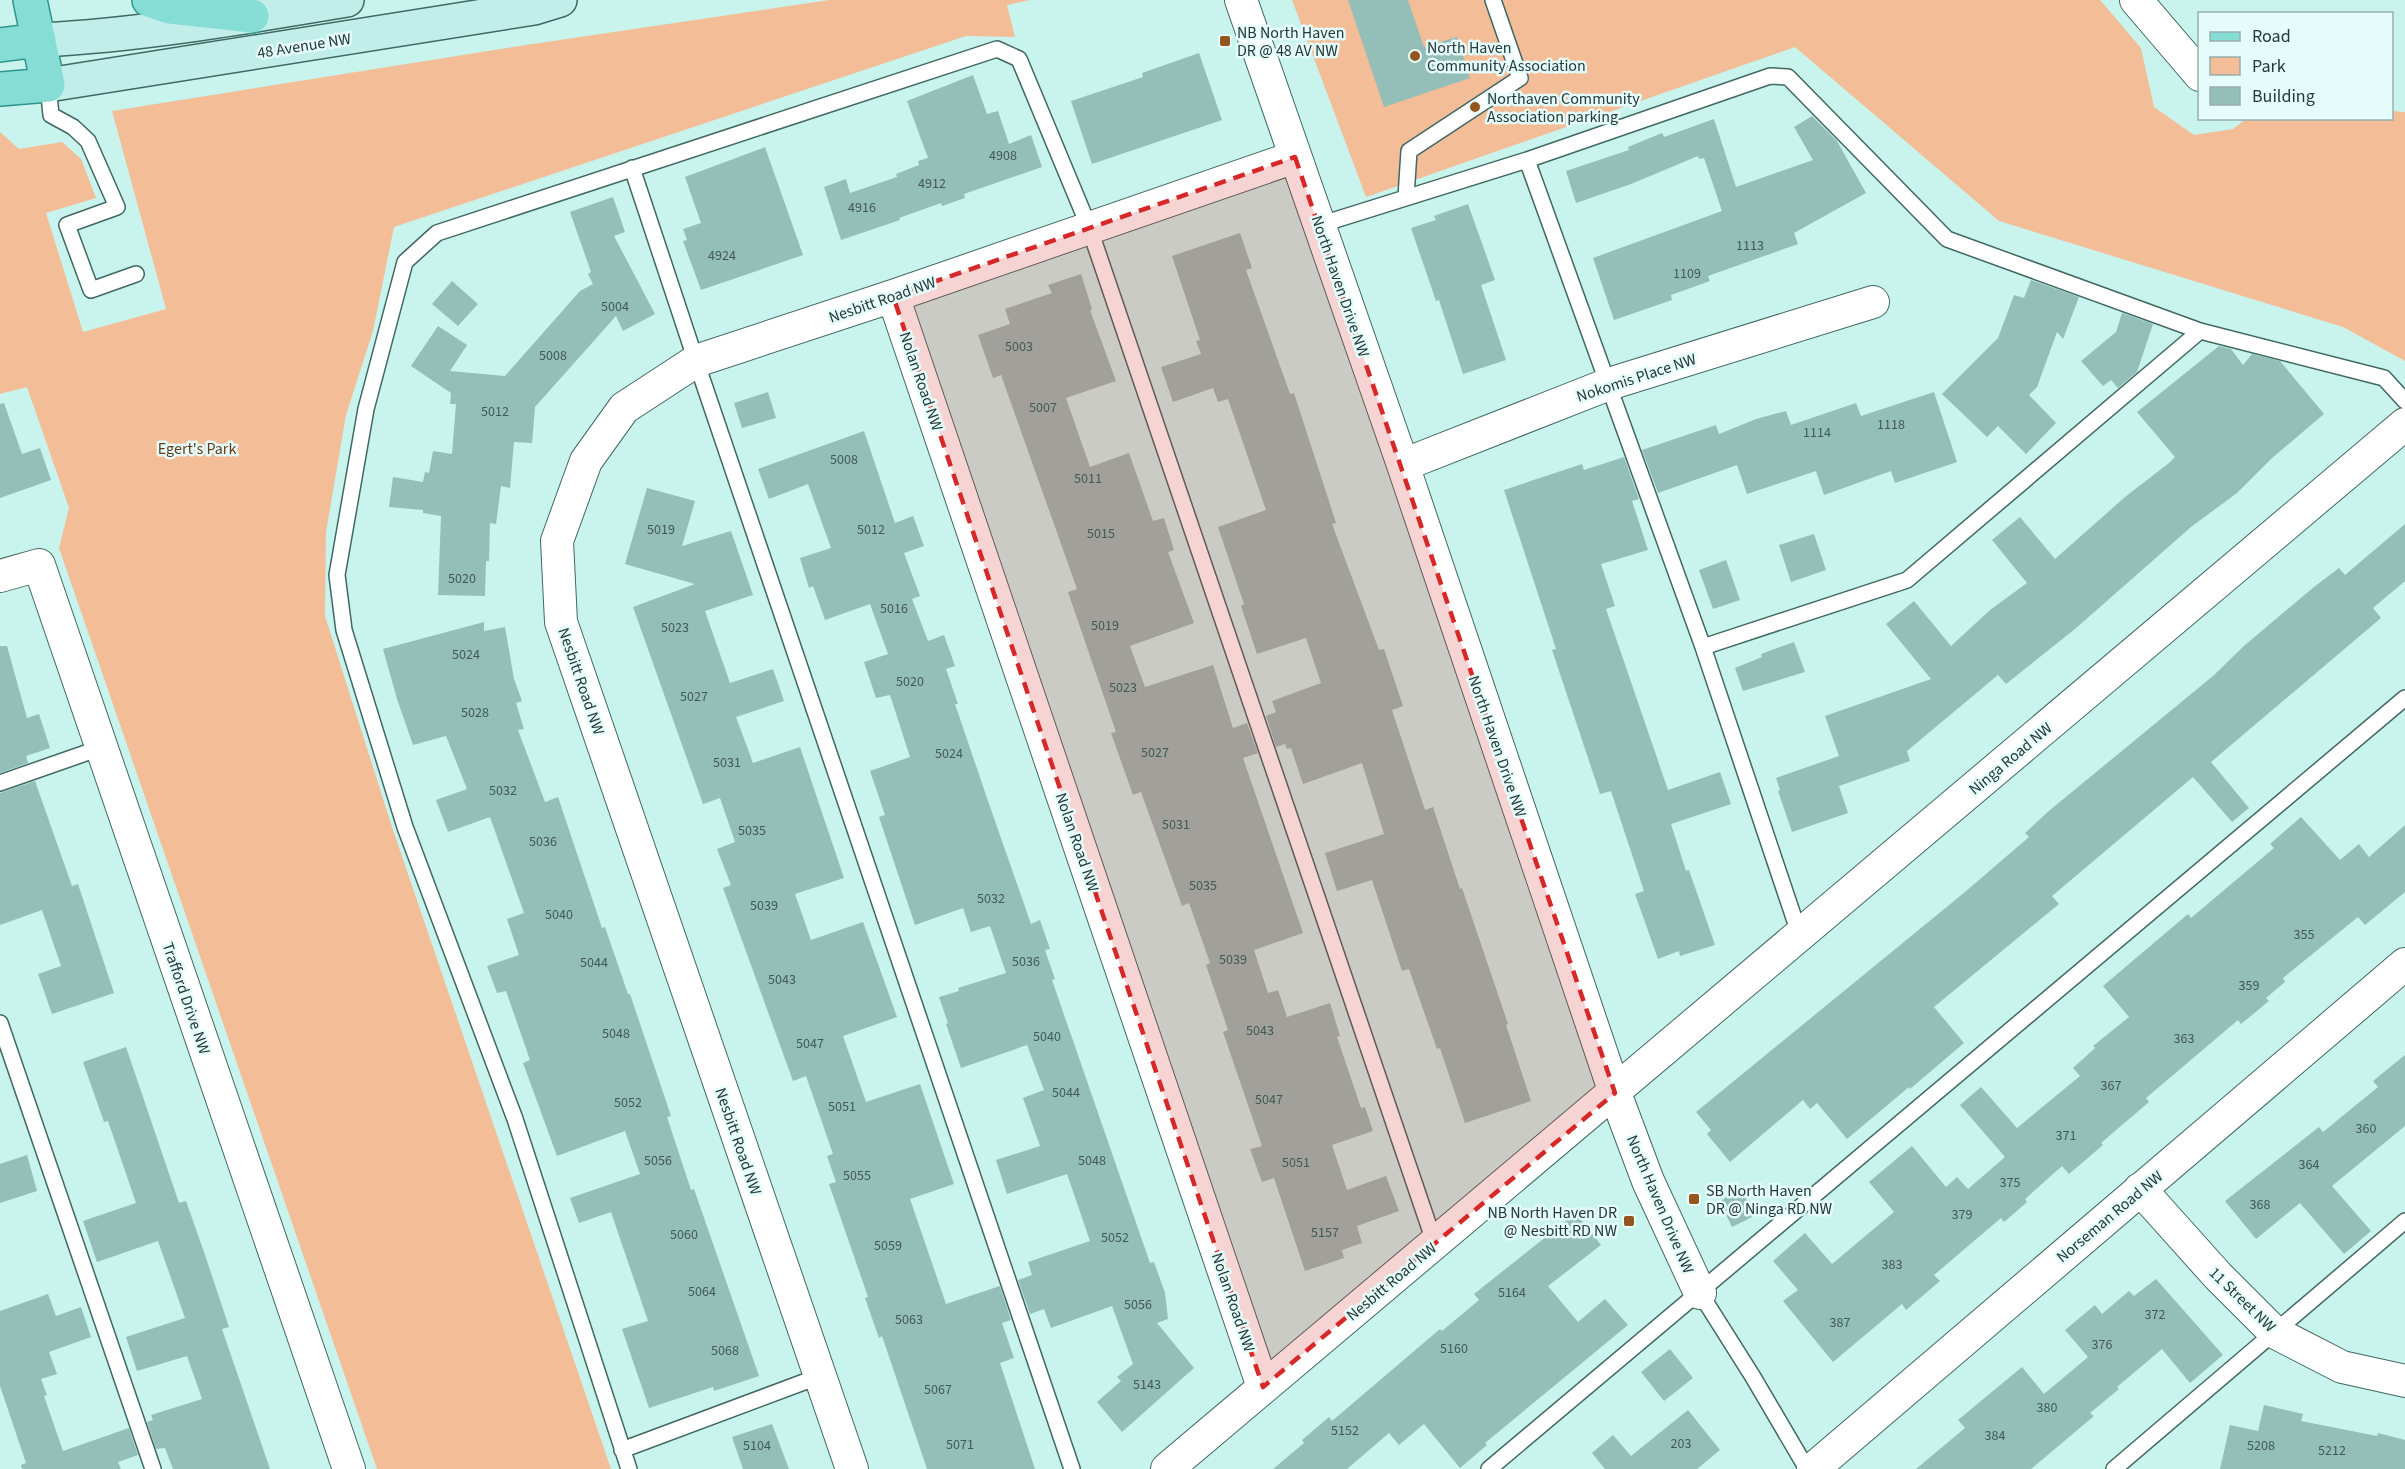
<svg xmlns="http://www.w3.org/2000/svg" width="2405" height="1469" font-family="'Source Sans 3',sans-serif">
	<rect width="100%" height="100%" fill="#c9f4ee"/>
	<path fill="#f3bd97" d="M829 0H1030L1007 5 1015 37 966 36 394 227 373 331 346 415 326 532 325 616 393 830 611 1469H377L59 548 69 508 27 387 0 394V132L19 149 62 142 81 159 96 198 46 213 83 332 166 309 112 111 526 45Z
		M1292 0H2100L2141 48 2154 107 2194 135 2233 129 2246 119 2392 118V111L2405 112V361L2343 327 1999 221 1795 47 1366 197Z"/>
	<path fill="#94beb8" d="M1348 0H1408L1424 47 1457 37 1470 78 1384 107Z
		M1199 53 1222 120 1092 164 1071 101 1143 77 1142 73Z
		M973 75 987 114 998 111 1009 144 1031 135 1042 167 964 194 965 198 942 206 941 203 899 218 900 220 841 240 824 187 846 179 850 193 897 177 896 174 919 165 918 161 928 158 907 101Z
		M1812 116 1837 141 1866 193 1794 233 1798 244 1708 276 1710 281 1671 295 1672 300 1614 320 1593 258 1722 211 1704 158 1699 159 1698 156 1631 184 1576 203 1566 171 1629 150 1628 147 1662 133 1664 137 1714 119 1736 187 1813 160 1794 127Z
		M765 147 803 255 701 290 683 241 687 240 683 229 701 223 685 177Z
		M613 197 625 232 614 236 655 314 623 331 616 316 535 407 532 443 514 442 510 488 501 486 496 524 490 523 489 561H486L485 596 438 595 441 516 423 513V510L389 507 393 477 423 482 425 472 429 473 433 451 452 454 456 404H450L451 393 411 366 438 326 467 345 450 371 505 376 580 291 593 284 588 274 591 272 570 212Z
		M1468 204 1495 280 1481 285 1506 360 1463 374 1439 300 1436 301 1411 228 1436 220 1434 216Z
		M1240 233 1252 268 1246 270 1290 394 1294 393 1336 523 1332 524 1379 650 1384 649 1403 706 1392 710 1425 810 1433 807 1460 889 1462 888 1508 1024 1506 1025 1531 1101 1465 1123 1440 1048 1437 1049 1409 969 1402 971 1372 880 1337 891 1325 853 1384 834 1362 763 1303 784 1291 748 1287 749 1285 744 1276 747 1266 716 1276 712 1272 701 1321 683 1306 638 1257 654 1241 606 1244 604 1218 527 1266 510 1228 399 1218 402 1213 388 1173 402 1161 367 1201 354 1196 341 1200 340 1172 256Z
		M1081 274 1092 309 1090 310 1116 381 1066 398 1090 467 1129 453 1153 521 1164 518 1174 550 1168 552 1194 623 1130 646 1145 687 1213 665 1233 728 1247 723 1258 753 1243 758 1303 933 1254 950 1268 993 1278 990 1287 1017 1330 1003 1340 1036 1337 1037 1361 1108 1365 1107 1373 1131 1332 1145 1347 1190 1386 1176 1399 1211 1357 1226 1362 1243 1342 1250 1344 1258 1305 1271 1274 1178 1262 1182 1250 1149 1262 1146 1223 1032 1228 1030 1206 965 1210 963 1189 903 1182 906 1141 792 1133 795 1111 733 1116 732 1068 592 1077 589 1001 375 993 378 978 335 1010 324 1005 309 1052 293 1048 285Z
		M2031 280 2079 297 2063 339 2057 332 2037 387 2029 395 2056 423 2026 454 1998 426 1987 437 1942 394 1998 338 2014 295 2024 298Z
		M452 281 478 304 458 326 432 304Z
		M2122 313 2153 324 2137 372 2118 388 2111 380 2103 386 2081 361 2116 332Z
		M2219 346 2231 349 2243 365 2252 354 2280 361 2324 414 2272 458 2237 493 2191 527 2075 629 2006 684 1998 675 1907 751 1910 761 1839 786 1848 813 1792 832 1778 791 1780 790 1776 778 1839 756 1825 716 1931 679 1886 624 1914 601 1951 646 1990 610 2027 583 1992 540 2020 517 2055 559 2125 497 2169 463 2175 457 2137 412Z
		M768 392 776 418 742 428 734 403Z
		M1934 392 1957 462 1895 483 1891 471 1824 495 1816 471 1747 494 1737 465 1658 493 1642 450 1716 425 1719 434 1756 419 1786 411 1791 425 1856 403 1861 416Z
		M4 403 22 454 40 448 51 480 0 498V404Z
		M864 431 895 523 913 516 924 546 904 553 920 596 912 599 928 641 944 635 955 666 946 669 958 704H955L987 798 1031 924 1040 920 1050 949 1045 950 1055 979 1052 980 1150 1263 1154 1262 1165 1293 1168 1319 1157 1323 1194 1368 1122 1432 1097 1402 1121 1381 1117 1377 1133 1364 1112 1306 1051 1328 1044 1309 1030 1314 1018 1280 1032 1275 1028 1262 1090 1241 1067 1174 1007 1194 996 1160 1040 1146 1023 1098 1044 1090 1027 1045 961 1068 946 1024 948 1023 939 997 959 991 958 988 1006 973 990 926 971 932 963 908 915 925 879 817 885 815 870 771 910 757 890 695 876 698 864 662 888 654 870 604 825 620 813 586 809 588 800 558 831 548 808 484 769 499 758 469Z
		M1624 457 1639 499 1632 501 1648 550 1601 564 1615 606 1606 609 1668 790 1720 772 1731 804 1671 824 1686 871 1689 870 1715 945 1680 956 1679 951 1658 959 1635 894 1644 891 1611 791 1600 794 1552 650 1556 649 1504 490 1582 464 1584 470Z
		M647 488 695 501 682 546 731 531 753 595 705 611 730 683 773 669 784 701 736 717 753 763 800 747 844 878 795 894 811 940 863 922 897 1017 843 1036 866 1102 920 1084 954 1184 910 1199 946 1304 1000 1286 1011 1320 1002 1323 1014 1358 1000 1363 1035 1469H927L882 1336 879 1338 865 1298 868 1297 829 1184 836 1182 827 1156 833 1154 806 1076 793 1081 723 888 731 885 717 849 735 842 720 798 703 804 633 607 695 584 625 564Z
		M2405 524V581L2373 608 2381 618 2211 762 2249 808 2232 822 2193 777 2052 896 2059 904 1934 1007 1964 1043 1910 1089 1909 1087 1847 1139 1817 1103 1810 1109 1803 1100 1730 1162 1707 1134 1711 1130 1696 1112 1965 892 2029 837 2025 833 2050 810 2213 676 2245 645 2314 587 2339 568 2345 575Z
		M1814 534 1826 570 1791 582 1779 545Z
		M1726 560 1740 600 1713 609 1699 570Z
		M484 622V631L505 627 514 679 522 701 516 703 524 729 518 730 545 802 558 797 602 928 605 927 628 994H630L671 1116 667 1117 691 1190 694 1189 759 1376 714 1391 713 1387 649 1408 622 1329 648 1321 611 1212 579 1223 570 1198 640 1174 625 1131 557 1156 523 1063 530 1060 506 991 497 993 487 966 519 955 507 919 524 913 490 817 448 832 436 800 467 789 446 736 413 745 397 699 383 649Z
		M1794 642 1805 672 1743 691 1735 668 1762 657 1761 654Z
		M0 646H7L27 718 39 714 50 748 26 756 28 763 0 773Z
		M35 781 72 886 78 884 114 993 52 1014 38 974 61 966 42 910 0 925V793Z
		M2301 817 2340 860 2359 844 2369 857 2405 825V892L2365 925 2358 917 2283 978 2285 982 2266 998 2269 1001 2241 1024 2238 1020 2146 1098 2149 1102 2101 1143 2103 1145 2069 1174 2062 1166 2025 1199 2027 1202 2004 1222 2001 1218 1934 1275 1940 1281 1906 1310 1902 1304 1833 1362 1783 1301 1798 1290 1773 1261 1805 1233 1832 1264 1894 1212 1869 1182 1912 1146 1946 1187 1957 1177 1968 1189 2005 1157 1960 1105 1981 1087 2017 1128 2080 1076 2073 1068 2095 1048 2093 1046 2129 1017 2103 986 2188 914 2191 918 2274 848 2270 844Z
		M126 1047 179 1203 186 1201 205 1255 229 1327 222 1329 270 1469H173L165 1448 156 1449 147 1422 153 1420 151 1415 202 1399 187 1356 137 1371 126 1337 185 1318 158 1241 97 1262 83 1221 136 1203 108 1121 104 1122 83 1062Z
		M2405 1055V1126L2332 1186 2371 1231 2344 1254 2300 1203 2256 1239 2225 1201 2319 1127 2323 1132 2378 1087 2373 1081Z
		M27 1155 37 1191 0 1203V1164Z
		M1740 1186 1754 1216 1732 1227 1720 1202Z
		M1576 1213 1601 1245 1548 1286 1578 1322 1605 1299 1628 1325 1485 1443 1487 1445 1460 1468 1424 1424 1399 1445 1389 1433 1347 1469H1273L1304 1443 1302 1440 1329 1417 1332 1421 1440 1329 1442 1331 1479 1300 1474 1294Z
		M2156 1279 2223 1355 2190 1383 2162 1349 2117 1387 2119 1389 2090 1413 2094 1416 2031 1469H1916L1965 1428 1958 1420 2022 1367 2044 1394 2088 1357 2065 1330 2095 1305 2102 1314 2129 1291 2134 1296Z
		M48 1294 56 1316 81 1307 91 1337 49 1352 57 1374 41 1379 47 1395 44 1396 63 1451 129 1428 138 1455 118 1462 121 1469H22L21 1465 26 1463 0 1386V1311Z
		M1670 1349 1693 1378 1664 1401 1641 1372Z
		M2264 1405 2303 1414 2301 1421 2377 1436 2378 1433 2405 1440V1469H2220L2230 1425 2258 1431Z
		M1688 1410 1720 1450 1697 1469H1605L1592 1453 1613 1435 1631 1456Z
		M772 1424 789 1469H743L732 1437Z"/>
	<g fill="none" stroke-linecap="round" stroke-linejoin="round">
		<defs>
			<path id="lane" d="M48 85 51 115 73 127 88 141 117 207 67 225 91 290 136 274
				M1527 160 1703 647 1800 936
				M632 168 696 361 1072 1469
				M1406 197 1409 151 1520 78 1493 0
				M1319 225 1527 160 1770 76 1788 77 1947 239 2200 331 2384 378 2405 401
				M1703 647 1907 580 2200 331
				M0 783 100 748
				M0 1023 153 1469
				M1700 1293 1753 1377 1807 1469
				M622 1450 820 1376
				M629 1469 515 1119 405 827 344 630 337 575 366 409 405 262 437 233 997 49 1019 59 1089 227 1435 1244
				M1489 1469 2405 698
				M2114 1469 2405 1221"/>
			<path id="street" d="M1241 0 1403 465 1615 1093 1648 1181 1700 1293
				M2136 0 2200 75
				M893 296 1263 1387
				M1403 465 1609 384 1873 302
				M0 576 39 565 349 1469
				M2140 1189 2218 1276 2274 1332 2342 1367 2405 1381
				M852 1469 561 622 557 541 586 461 624 408 696 361 893 296 1295 157
				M1167 1469 2405 424
				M1813 1469 2405 964"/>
			<path id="secondary" d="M39 40C142 35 245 17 347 0
				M48 85 534 8 560 0"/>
			<path id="primary" d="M149 0 170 7 252 16
				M0 45 39 40
				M0 89 48 85 30 0"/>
		</defs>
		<use href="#lane" stroke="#416863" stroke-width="18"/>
		<use href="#street" stroke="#416863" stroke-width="34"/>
		<use href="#secondary" stroke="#416863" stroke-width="36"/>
		<use href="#primary" stroke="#2f948b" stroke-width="36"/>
		<use href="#lane" stroke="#fff" stroke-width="15"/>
		<use href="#street" stroke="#fff" stroke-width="32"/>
		<use href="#secondary" stroke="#c2eeea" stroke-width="33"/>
		<use href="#primary" stroke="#85ddd5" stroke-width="33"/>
	</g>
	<path fill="#d62828" fill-opacity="0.2" stroke="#d62828" stroke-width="4.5" stroke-dasharray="12 8" stroke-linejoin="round" d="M1295 157 1615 1093 1263 1387 893 296Z"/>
	<g fill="#95551e" stroke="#e4fdfa" stroke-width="2">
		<rect x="1219" y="35" width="12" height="12" rx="3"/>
		<circle cx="1415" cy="56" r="6"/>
		<circle cx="1475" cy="107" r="6"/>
		<rect x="1688" y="1193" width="12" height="12" rx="3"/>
		<rect x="1623" y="1215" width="12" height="12" rx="3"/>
	</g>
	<g text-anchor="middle" stroke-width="5" stroke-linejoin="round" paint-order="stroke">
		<g font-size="14" fill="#425a56">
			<text x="1003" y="160">4908</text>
			<text x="932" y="188">4912</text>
			<text x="862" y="212">4916</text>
			<text x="1750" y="250">1113</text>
			<text x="722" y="260">4924</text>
			<text x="1687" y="278">1109</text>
			<text x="615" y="311">5004</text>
			<text x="1019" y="351">5003</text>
			<text x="553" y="360">5008</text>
			<text x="1043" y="412">5007</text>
			<text x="495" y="416">5012</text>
			<text x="1891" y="429">1118</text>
			<text x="1817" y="437">1114</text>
			<text x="844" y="464">5008</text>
			<text x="1088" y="483">5011</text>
			<text x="661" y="534">5019</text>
			<text x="871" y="534">5012</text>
			<text x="1101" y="538">5015</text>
			<text x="462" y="583">5020</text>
			<text x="894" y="613">5016</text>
			<text x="1105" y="630">5019</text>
			<text x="675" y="632">5023</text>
			<text x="466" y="659">5024</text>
			<text x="910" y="686">5020</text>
			<text x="1123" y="692">5023</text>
			<text x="694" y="701">5027</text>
			<text x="475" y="717">5028</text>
			<text x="1155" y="757">5027</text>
			<text x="949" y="758">5024</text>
			<text x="727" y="767">5031</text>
			<text x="503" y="795">5032</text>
			<text x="1176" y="829">5031</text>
			<text x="752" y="835">5035</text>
			<text x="543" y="846">5036</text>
			<text x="1203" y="890">5035</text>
			<text x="991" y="903">5032</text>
			<text x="764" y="910">5039</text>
			<text x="559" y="919">5040</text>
			<text x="2304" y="939">355</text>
			<text x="1233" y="964">5039</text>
			<text x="1026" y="966">5036</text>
			<text x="594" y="967">5044</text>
			<text x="782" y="984">5043</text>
			<text x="2249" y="990">359</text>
			<text x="1260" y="1035">5043</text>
			<text x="616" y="1038">5048</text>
			<text x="1047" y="1041">5040</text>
			<text x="2184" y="1043">363</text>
			<text x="810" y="1048">5047</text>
			<text x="2111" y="1090">367</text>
			<text x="1066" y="1097">5044</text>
			<text x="1269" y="1104">5047</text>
			<text x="628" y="1107">5052</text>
			<text x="842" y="1111">5051</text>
			<text x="2366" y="1133">360</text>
			<text x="2066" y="1140">371</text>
			<text x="658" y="1165">5056</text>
			<text x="1092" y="1165">5048</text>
			<text x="1296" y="1167">5051</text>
			<text x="2309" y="1169">364</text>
			<text x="857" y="1180">5055</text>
			<text x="2010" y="1187">375</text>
			<text x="2260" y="1209">368</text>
			<text x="1962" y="1219">379</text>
			<text x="1325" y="1237">5157</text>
			<text x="684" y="1239">5060</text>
			<text x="1115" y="1242">5052</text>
			<text x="888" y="1250">5059</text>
			<text x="1892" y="1269">383</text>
			<text x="702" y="1296">5064</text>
			<text x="1512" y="1297">5164</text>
			<text x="1138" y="1309">5056</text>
			<text x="2155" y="1319">372</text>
			<text x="909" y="1324">5063</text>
			<text x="1840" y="1327">387</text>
			<text x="2102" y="1349">376</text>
			<text x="1454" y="1353">5160</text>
			<text x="725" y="1355">5068</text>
			<text x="1147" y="1389">5143</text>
			<text x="938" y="1394">5067</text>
			<text x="2047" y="1412">380</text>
			<text x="1345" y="1435">5152</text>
			<text x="1995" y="1440">384</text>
			<text x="1681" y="1448">203</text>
			<text x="960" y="1449">5071</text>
			<text x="757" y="1450">5104</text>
			<text x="2261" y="1450">5208</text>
			<text x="2332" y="1455">5212</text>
		</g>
		<g font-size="16" fill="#273836" stroke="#e4fdfa" text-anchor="start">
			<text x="1237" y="38">NB North Haven<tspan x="1237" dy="18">DR @ 48 AV NW</tspan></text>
			<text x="1427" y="53">North Haven<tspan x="1427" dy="18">Community Association</tspan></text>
			<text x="1487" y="104">Northaven Community<tspan x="1487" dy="18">Association parking</tspan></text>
			<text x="1706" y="1196">SB North Haven<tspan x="1706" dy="18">DR @ Ninga RD NW</tspan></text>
			<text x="1617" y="1218" text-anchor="end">NB North Haven DR<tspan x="1617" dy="18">@ Nesbitt RD NW</tspan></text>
		</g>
		<g font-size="16" fill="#273836" stroke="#e4fdfa">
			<text transform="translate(304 45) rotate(-9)" y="6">48 Avenue NW</text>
			<text transform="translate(1341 286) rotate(71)" y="6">North Haven Drive NW</text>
			<text transform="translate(882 299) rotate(-19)" y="6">Nesbitt Road NW</text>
			<text transform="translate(1636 377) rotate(-18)" y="6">Nokomis Place NW</text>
			<text transform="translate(922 381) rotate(71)" y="6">Nolan Road NW</text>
			<text transform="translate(582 681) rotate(71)" y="6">Nesbitt Road NW</text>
			<text transform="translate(1498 746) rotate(71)" y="6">North Haven Drive NW</text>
			<text transform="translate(2010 758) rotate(-40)" y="6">Ninga Road NW</text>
			<text transform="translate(1078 842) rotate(71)" y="6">Nolan Road NW</text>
			<text transform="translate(187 998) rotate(71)" y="6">Trafford Drive NW</text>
			<text transform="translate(739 1141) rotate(71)" y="6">Nesbitt Road NW</text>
			<text transform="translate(1661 1204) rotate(67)" y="6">North Haven Drive NW</text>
			<text transform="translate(2109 1216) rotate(-40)" y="6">Norseman Road NW</text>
			<text transform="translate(1391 1281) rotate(-40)" y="6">Nesbitt Road NW</text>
			<text transform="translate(2243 1299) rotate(44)" y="6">11 Street NW</text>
			<text transform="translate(1234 1302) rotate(71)" y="6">Nolan Road NW</text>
		</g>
		<g font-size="16" fill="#653b1a" stroke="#e4fdfa">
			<text x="197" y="454">Egert's Park</text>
		</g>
	</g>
	<rect x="2198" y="12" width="195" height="108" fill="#e4fdfa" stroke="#98aeac" stroke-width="1.5"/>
	<rect x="2210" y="32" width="30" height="9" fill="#85ddd5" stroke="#98aeac" stroke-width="1.5"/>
	<text x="2252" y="42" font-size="18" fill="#273836">Road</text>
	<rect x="2210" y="57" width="30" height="18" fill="#f3bd97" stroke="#98aeac" stroke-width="1.5"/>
	<text x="2252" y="72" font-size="18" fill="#273836">Park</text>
	<rect x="2210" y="87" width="30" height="18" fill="#94beb8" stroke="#98aeac" stroke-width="1.5"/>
	<text x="2252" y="102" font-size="18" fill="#273836">Building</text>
</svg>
